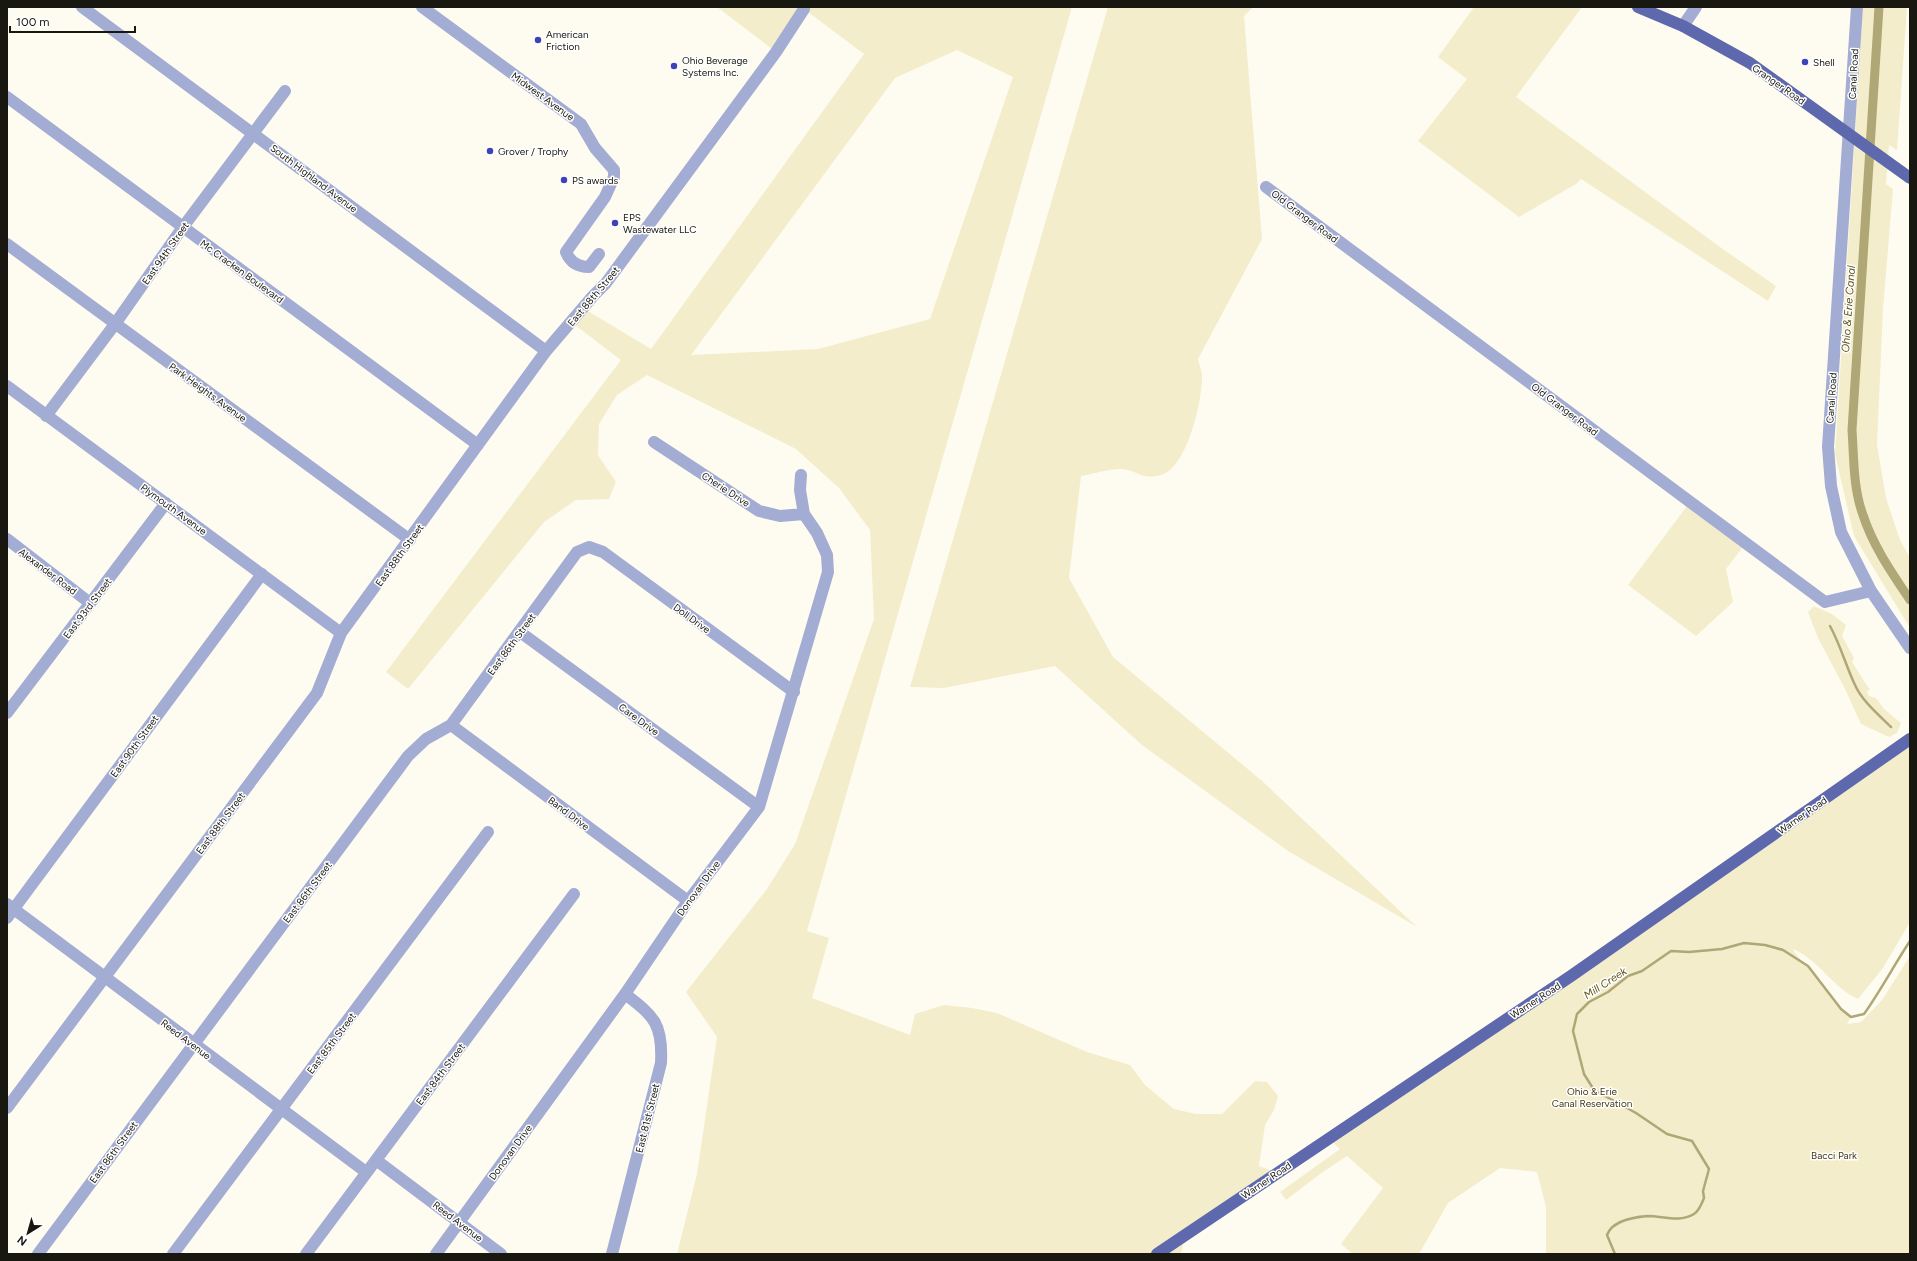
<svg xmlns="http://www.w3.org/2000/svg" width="1917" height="1261" font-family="Figtree,sans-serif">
	<rect width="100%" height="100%" fill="#fefcf0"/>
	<path fill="#f3edcc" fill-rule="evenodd" d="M717 7H1072L807 931 829 938 812 998 910 1035 915 1014 944 1005 972 1008 997 1013 1087 1052 1130 1065 1145 1085 1174 1109 1196 1114H1222L1255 1081 1267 1082 1278 1096 1274 1110 1265 1125 1259 1166 1277 1173 1185 1235 1181 1254H677L697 1174 717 1037 686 992 767 889 795 844 874 619 870 530 839 488 796 449 647 375 617 395 599 424 598 455 616 482 609 499 576 500 544 522 408 689 386 672 621 360 571 322 583 308 651 349 864 54 804 9 776 52ZM957 50 1013 77 930 319 818 349 691 355 895 78Z
		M1108 7H1253L1244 16 1262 239 1198 359C1199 364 1201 369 1202 374 1203 398 1188 467 1161 475 1140 481 1137 469 1120 469 1108 469 1093 474 1081 476L1069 578 1113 657 1261 780 1417 927 1288 851 1142 745 1055 666 944 688 910 687Z
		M1474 7H1582L1516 97 1720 247 1776 286 1768 301 1581 179 1576 184 1519 217 1418 141 1467 79 1438 57Z
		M1863 7H1907L1897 150 1889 145 1886 184 1893 189 1883 309 1877 445 1886 498 1900 540 1910 558V628L1854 536 1835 454Z
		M1690 502 1746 543 1726 569 1733 602 1696 636 1628 585Z
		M1814 606 1832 614 1846 625 1842 636 1854 658 1852 662 1870 690 1867 691 1869 696 1876 698 1884 709 1901 723 1897 733 1889 737 1861 724 1845 689 1818 638 1808 612Z
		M1910 739V922L1883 968 1858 999C1833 988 1819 960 1793 949 1797 958 1803 961 1809 968 1823 985 1834 1003 1851 1017L1847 1024 1861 1022 1882 1000 1910 956V1254H1546V1207L1537 1172 1500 1168 1448 1203 1419 1254H1353L1341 1244 1383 1188 1347 1156 1320 1174 1286 1200 1280 1192 1340 1149 1328 1138Z"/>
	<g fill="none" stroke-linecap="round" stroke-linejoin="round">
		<path stroke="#b0a776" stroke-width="2.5" d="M1830 626C1840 644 1846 666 1855 685 1862 701 1879 715 1891 727
			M1615 1254 1607 1235C1612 1221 1634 1217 1648 1216 1663 1216 1679 1223 1694 1214 1699 1211 1702 1203 1704 1198L1703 1191 1709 1169 1692 1141 1667 1134 1636 1113 1594 1090 1584 1074 1573 1031 1577 1014 1589 1002 1608 992 1628 976 1642 971 1671 951 1689 952 1722 949 1744 943 1765 945 1783 950 1808 966 1841 1009 1851 1017 1864 1014C1881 990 1894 965 1910 941"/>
		<path stroke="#b0a776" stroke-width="9" d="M1879 7 1852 430C1854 458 1853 488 1863 515 1873 546 1892 573 1910 600"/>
		<path stroke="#a3acd3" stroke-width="12" d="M82 7 546 351
			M422 7 581 124 595 148 614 170V177L605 197 566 252C570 262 578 267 589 267L599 254
			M1857 7 1828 447 1831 486 1841 532 1871 591 1910 648
			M1683 26 1696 7
			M7 97 478 445
			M1266 187 1825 602 1871 591
			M7 244 410 540
			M7 386 341 633
			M46 416 115 324 183 227 285 91
			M654 442 759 511 780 516 804 514
			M7 539 90 603
			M520 632 759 807
			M7 713 166 503
			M451 725 688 901
			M7 904 366 1172
			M7 918 262 574
			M7 1108 317 693 341 633 546 351 593 296 606 283 776 52 804 9
			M376 1160 501 1254
			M38 1254 408 756 426 739 451 725 577 552 589 547 603 552 794 692
			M173 1254 488 832
			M306 1254 574 894
			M436 1254 625 994 688 901 759 807 828 572 827 555 817 533 804 514 800 490 801 475
			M612 1254 661 1063C663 1024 654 1016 625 994"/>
		<path stroke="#5d68ad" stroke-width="12" d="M1638 7 1683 26 1750 63 1910 178
			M1157 1254 1571 976 1910 739"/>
	</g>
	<g fill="#3e42b7" stroke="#fff" stroke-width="1.5">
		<circle cx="538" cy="40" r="4"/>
		<circle cx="1805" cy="62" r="4"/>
		<circle cx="674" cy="66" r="4"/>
		<circle cx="490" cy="151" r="4"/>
		<circle cx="564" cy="180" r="4"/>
		<circle cx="615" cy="223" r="4"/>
	</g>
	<g text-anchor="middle" stroke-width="3" stroke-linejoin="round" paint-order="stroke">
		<g font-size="10" fill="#181710" stroke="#fff" text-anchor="start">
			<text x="546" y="38">American<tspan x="546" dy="12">Friction</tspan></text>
			<text x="682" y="64">Ohio Beverage<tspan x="682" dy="12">Systems Inc.</tspan></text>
			<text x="1813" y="66">Shell</text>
			<text x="498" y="155">Grover / Trophy</text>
			<text x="572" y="184">PS awards</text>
			<text x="623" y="221">EPS<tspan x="623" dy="12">Wastewater LLC</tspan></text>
		</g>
		<g font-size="10" fill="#181710" stroke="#fff">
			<text transform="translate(1853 74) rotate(-87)" y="4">Canal Road</text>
			<text transform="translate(1779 84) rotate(35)" y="4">Granger Road</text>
			<text transform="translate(543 96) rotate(36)" y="4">Midwest Avenue</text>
			<text transform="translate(314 178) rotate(37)" y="4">South Highland Avenue</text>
			<text transform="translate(1305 216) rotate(37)" y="4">Old Granger Road</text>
			<text transform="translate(165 253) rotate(-55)" y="4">East 94th Street</text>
			<text transform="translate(242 271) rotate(36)" y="4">Mc Cracken Boulevard</text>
			<text transform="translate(593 296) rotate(-50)" y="4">East 88th Street</text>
			<text transform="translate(208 392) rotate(36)" y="4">Park Heights Avenue</text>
			<text transform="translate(1831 398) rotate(-86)" y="4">Canal Road</text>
			<text transform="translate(1565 409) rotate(37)" y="4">Old Granger Road</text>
			<text transform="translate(726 489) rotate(33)" y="4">Cherie Drive</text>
			<text transform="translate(174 509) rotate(36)" y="4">Plymouth Avenue</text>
			<text transform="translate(399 555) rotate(-54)" y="4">East 88th Street</text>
			<text transform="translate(48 571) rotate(37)" y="4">Alexander Road</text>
			<text transform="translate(87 608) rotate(-53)" y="4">East 93rd Street</text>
			<text transform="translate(692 618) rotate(36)" y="4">Doll Drive</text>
			<text transform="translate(511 644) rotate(-54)" y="4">East 86th Street</text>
			<text transform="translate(639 719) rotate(36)" y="4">Care Drive</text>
			<text transform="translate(134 746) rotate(-54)" y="4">East 90th Street</text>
			<text transform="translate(569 813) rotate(37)" y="4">Band Drive</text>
			<text transform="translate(1802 815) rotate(-35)" y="4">Warner Road</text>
			<text transform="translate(220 823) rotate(-53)" y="4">East 88th Street</text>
			<text transform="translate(698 888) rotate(-54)" y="4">Donovan Drive</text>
			<text transform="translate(307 892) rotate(-53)" y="4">East 86th Street</text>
			<text transform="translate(1535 1000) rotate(-33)" y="4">Warner Road</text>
			<text transform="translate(186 1039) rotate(37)" y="4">Reed Avenue</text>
			<text transform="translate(331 1043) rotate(-53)" y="4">East 85th Street</text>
			<text transform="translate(440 1074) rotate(-53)" y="4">East 84th Street</text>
			<text transform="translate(647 1118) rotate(-76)" y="4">East 81st Street</text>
			<text transform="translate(113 1152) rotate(-54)" y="4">East 86th Street</text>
			<text transform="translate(510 1152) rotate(-54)" y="4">Donovan Drive</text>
			<text transform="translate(1266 1180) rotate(-34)" y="4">Warner Road</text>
			<text transform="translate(458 1221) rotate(37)" y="4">Reed Avenue</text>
		</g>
		<g font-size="10" fill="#413912" stroke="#fff">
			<text x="1592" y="1095">Ohio &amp; Erie<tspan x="1592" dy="12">Canal Reservation</tspan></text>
			<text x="1834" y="1159">Bacci Park</text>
		</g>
		<g font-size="11" font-style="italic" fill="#5f541b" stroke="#fff">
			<text transform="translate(1848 309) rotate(-86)" y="4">Ohio &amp; Erie Canal</text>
			<text transform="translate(1605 983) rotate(-33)" y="4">Mill Creek</text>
		</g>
	</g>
	<rect width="1917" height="1261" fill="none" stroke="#181710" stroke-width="16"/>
	<g transform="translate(28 1233) rotate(217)" stroke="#ffffff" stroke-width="3" paint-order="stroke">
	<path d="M0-3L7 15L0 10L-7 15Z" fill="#181710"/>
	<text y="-6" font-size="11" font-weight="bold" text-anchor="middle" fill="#181710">N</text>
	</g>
	<path d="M10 26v6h125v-6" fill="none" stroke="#181710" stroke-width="2"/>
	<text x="16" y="26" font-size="12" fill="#181710" stroke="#ffffff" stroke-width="3" paint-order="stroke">100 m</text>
</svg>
